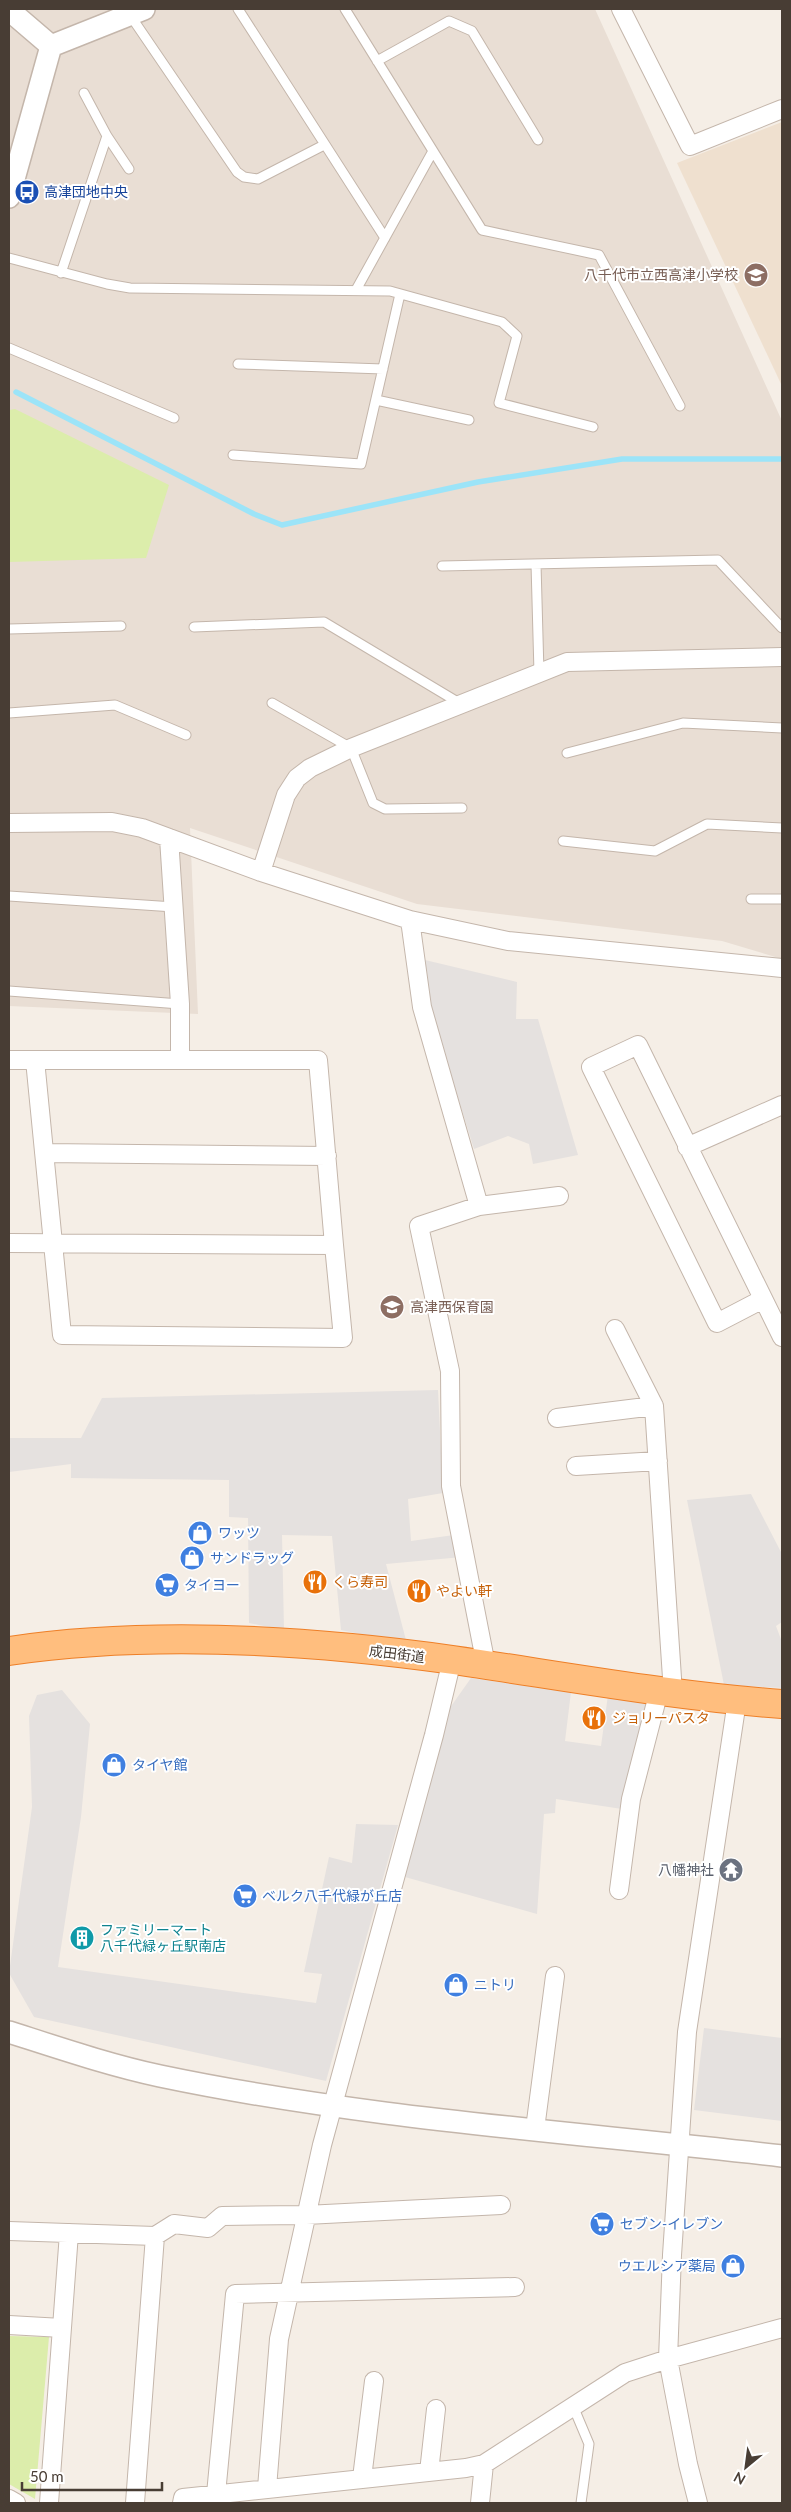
<svg xmlns="http://www.w3.org/2000/svg" width="791" height="2512" font-family="Lato,'Noto Sans JP',sans-serif">
	<rect width="100%" height="100%" fill="#f5eee6"/>
	<path fill="#e9ded4" d="M9 9H595L782 421V959L722 941 417 904 190 828 198 1014 9 1006Z"/>
	<path fill="#efe0cf" d="M782 122V386L677 163Z"/>
	<path fill="#dcedab" d="M15 409 169 485 146 558 9 562V410Z
		M9 2336 49 2337 35 2499 9 2484Z"/>
	<path fill="#e5e1df" d="M425 960 517 982 516 1019H538L578 1155 533 1164 529 1144 508 1136 474 1149 429 1005Z
		M438 1390 443 1493 408 1499 411 1541 454 1535 462 1557 386 1564 407 1644 341 1630 332 1536 282 1535 284 1630 249 1623 248 1518 229 1517V1480L71 1478V1464L9 1472V1438H81L102 1398Z
		M751 1494 782 1554V1622L776 1626 782 1642V1688L724 1685 687 1500Z
		M471 1678 571 1692 565 1741 601 1746 608 1695 648 1700 622 1809 556 1799 555 1813 544 1814 537 1914 405 1877 447 1712Z
		M62 1690 90 1724 81 1817 58 1967 316 2003 322 1974 304 1972 329 1857 352 1863 356 1824 398 1825 326 2081 34 2017 9 1973 32 1807 29 1716 37 1695Z
		M704 2028 782 2038V2121L694 2110Z"/>
	<g fill="none" stroke-linecap="round" stroke-linejoin="round">
		<path stroke="#9ce4f8" stroke-width="5.5" d="M16 392 254 514 282 525 478 482 622 459H782"/>
		<defs>
			<path id="service" d="M238 9 385 238
				M345 9 482 230 599 255 680 406
				M130 15 237 172 244 177 258 179 324 145
				M377 61 449 21 472 31 538 140
				M84 93 107 136 129 169
				M9 258 107 284 130 288 390 291 502 322 517 336 499 403 593 427
				M61 273 107 136
				M356 290 433 151
				M9 348 174 418
				M238 364 383 369
				M376 400 469 420
				M233 455 361 464 400 294
				M536 564 539 673
				M442 566 718 560 782 628
				M194 627 324 622 461 704
				M9 629 121 626
				M272 703 351 748 373 803 385 809 462 808
				M9 713 115 705 186 735
				M567 753 683 723 782 728
				M563 841 655 851 707 824 782 828
				M9 896 174 907
				M751 899H782
				M9 991 180 1004
				M573 2406 589 2444 581 2503"/>
			<path id="minor" d="M621 9 690 146 782 109
				M9 823 112 822 142 828 261 872 410 920 508 941 782 968
				M169 838 180 1004V1059
				M261 872 286 795 297 778 310 768 351 748 567 662 782 657
				M410 920 422 1007 479 1206 559 1196
				M9 1060H318L334 1245 9 1243
				M35 1060 62 1335 343 1338 334 1245
				M687 1147 782 1105
				M44 1153 327 1156
				M479 1206 419 1226 450 1371 451 1486 486 1665
				M763 1299 717 1323 591 1067 638 1045 782 1337
				M615 1329 654 1406
				M557 1418 654 1406 673 1693
				M576 1466 658 1461
				M619 1890 631 1799 659 1691
				M535 2129 555 1976
				M9 2231 155 2236 135 2503
				M155 2236 174 2224 208 2228 222 2216 306 2215 501 2205
				M9 2325 62 2328
				M429 2472 436 2409
				M362 2478 374 2381
				M267 2488 279 2339 322 2145 434 1735 452 1660
				M216 2494 235 2294 515 2287
				M9 2499 16 2503
				M49 2503 69 2233
				M182 2503 183 2498 466 2468 484 2464 625 2373 668 2359 782 2328
				M480 2503 484 2464
				M698 2503 688 2464 668 2359 672 2255 687 2032 737 1701"/>
			<path id="tertiary" d="M9 10 51 46
				M51 46 144 9
				M9 197 51 46
				M9 2032C59 2048 109 2065 160 2076 365 2119 575 2132 782 2156"/>
			<path id="trunk" d="M9 1651C152 1630 310 1640 453 1660 563 1676 672 1696 782 1704"/>
		</defs>
		<use href="#service" stroke="#c4b6ab" stroke-width="11"/>
		<use href="#minor" stroke="#c4b6ab" stroke-width="20"/>
		<use href="#tertiary" stroke="#c4b6ab" stroke-width="24"/>
		<use href="#trunk" stroke="#ee7f27" stroke-width="30"/>
		<use href="#service" stroke="#fff" stroke-width="9"/>
		<use href="#minor" stroke="#fff" stroke-width="18"/>
		<use href="#tertiary" stroke="#fff" stroke-width="21"/>
		<use href="#trunk" stroke="#ffbe7e" stroke-width="28"/>
	</g>
	<defs>
		<symbol id="bus-disc" viewBox="-11 -11 22 22"><circle r="9.5" fill="#1a4fb4" stroke="#fff"/><path d="M-5-6H5V4H4V6H2V4H-2V6H-4V4H-5ZM-3.5-4V0h7V-4ZM-3.5 1.2v1.5H-2V1.2ZM2 1.2v1.5H3.5V1.2Z" fill="#fff"/></symbol>
		<symbol id="school-disc" viewBox="-11 -11 22 22"><circle r="9.5" fill="#8d6e63" stroke="#fff"/><path d="M0-5L7-2L0 1L-7-2ZM-4 1L0 2.5L4 1V4Q0 6-4 4Z" fill="#fff"/></symbol>
		<symbol id="shop-disc" viewBox="-11 -11 22 22"><circle r="9.5" fill="#3f7fe0" stroke="#fff"/><path d="M-5-2.5h2.3a2.7 3.5 0 0 1 5.4 0H5L5.5 6h-11ZM-1.5-2.5h3a1.5 2.3 0 0 0-3 0Z" fill="#fff"/></symbol>
		<symbol id="restaurant-disc" viewBox="-11 -11 22 22"><circle r="9.5" fill="#e8710a" stroke="#fff"/><path d="M-5-6h1v4h1v-4h1v4h1v-4h1v5L-1.5 .5V6h-2V.5L-5-1ZM5-6V6H3V1.5H1.5Q1.5-4 5-6Z" fill="#fff"/></symbol>
		<symbol id="supermarket-disc" viewBox="-11 -11 22 22"><circle r="9.5" fill="#3f7fe0" stroke="#fff"/><path d="M-6-5.5h2.5l.6 2H6L4.5 2H-2.5L-4.4-4H-6ZM-1.5 3.2a1.3 1.3 0 1 0 .1 0ZM3 3.2a1.3 1.3 0 1 0 .1 0Z" fill="#fff"/></symbol>
		<symbol id="temple-disc" viewBox="-11 -11 22 22"><circle r="9.5" fill="#6b7280" stroke="#fff"/><path d="M0-6L5-2H3V0L6.5 2.5H4V6H1.5V3h-3V6H-4V2.5H-6.5L-3 0V-2H-5Z" fill="#fff"/></symbol>
		<symbol id="building-disc" viewBox="-11 -11 22 22"><circle r="9.5" fill="#0f9aa8" stroke="#fff"/><path d="M-4-6H4V6H1V3H-1V6H-4ZM-2.5-4.3h1.7v1.8h-1.7ZM.8-4.3h1.7v1.8H.8ZM-2.5-1h1.7V.8h-1.7ZM.8-1h1.7V.8H.8Z" fill="#fff"/></symbol>
	</defs>
	<g fill-rule="evenodd">
		<use href="#bus-disc" x="13" y="178" width="28" height="28"/>
		<use href="#school-disc" x="742" y="261" width="28" height="28"/>
		<use href="#school-disc" x="378" y="1293" width="28" height="28"/>
		<use href="#shop-disc" x="186" y="1519" width="28" height="28"/>
		<use href="#shop-disc" x="178" y="1544" width="28" height="28"/>
		<use href="#restaurant-disc" x="301" y="1568" width="28" height="28"/>
		<use href="#supermarket-disc" x="153" y="1571" width="28" height="28"/>
		<use href="#restaurant-disc" x="405" y="1577" width="28" height="28"/>
		<use href="#restaurant-disc" x="580" y="1704" width="28" height="28"/>
		<use href="#shop-disc" x="100" y="1751" width="28" height="28"/>
		<use href="#temple-disc" x="717" y="1856" width="28" height="28"/>
		<use href="#supermarket-disc" x="231" y="1882" width="28" height="28"/>
		<use href="#building-disc" x="68" y="1924" width="28" height="28"/>
		<use href="#shop-disc" x="442" y="1971" width="28" height="28"/>
		<use href="#supermarket-disc" x="588" y="2210" width="28" height="28"/>
		<use href="#shop-disc" x="719" y="2252" width="28" height="28"/>
	</g>
	<g text-anchor="middle" stroke-width="4" stroke-linejoin="round" paint-order="stroke">
		<g font-size="14" fill="#164399" stroke="#fff" text-anchor="start">
			<text x="44" y="197">高津団地中央</text>
		</g>
		<g font-size="14" fill="#785e54" stroke="#fff" text-anchor="end">
			<text x="738" y="280">八千代市立西高津小学校</text>
			<text x="410" y="1312" text-anchor="start">高津西保育園</text>
		</g>
		<g font-size="14" fill="#366cbe" stroke="#fff" text-anchor="start">
			<text x="218" y="1538">ワッツ</text>
			<text x="210" y="1563">サンドラッグ</text>
			<text x="184" y="1590">タイヨー</text>
			<text x="132" y="1770">タイヤ館</text>
			<text x="262" y="1901">ベルク八千代緑が丘店</text>
			<text x="474" y="1990">ニトリ</text>
			<text x="620" y="2229">セブン-イレブン</text>
			<text x="716" y="2271" text-anchor="end">ウエルシア薬局</text>
		</g>
		<g font-size="14" fill="#c56008" stroke="#fff" text-anchor="start">
			<text x="332" y="1587">くら寿司</text>
			<text x="436" y="1596">やよい軒</text>
			<text x="612" y="1723">ジョリーパスタ</text>
		</g>
		<g font-size="14" fill="#483d34" stroke="#fff">
			<text transform="translate(397 1654) rotate(7)" y="5">成田街道</text>
		</g>
		<g font-size="14" fill="#5b616d" stroke="#fff" text-anchor="end">
			<text x="714" y="1875">八幡神社</text>
		</g>
		<g font-size="14" fill="#0d838f" stroke="#fff" text-anchor="start">
			<text x="100" y="1935">ファミリーマート<tspan x="100" dy="16">八千代緑ヶ丘駅南店</tspan></text>
		</g>
	</g>
	<rect width="791" height="2512" fill="none" stroke="#483d34" stroke-width="20"/>
	<g transform="translate(746 2467) rotate(209)" stroke="#ffffff" stroke-width="4" paint-order="stroke">
	<path d="M0-4L9 19L0 12L-9 19Z" fill="#483d34"/>
	<text y="-8" font-size="14" font-weight="bold" text-anchor="middle" fill="#483d34">N</text>
	</g>
	<path d="M22 2482v8h140v-8" fill="none" stroke="#483d34" stroke-width="2.5"/>
	<text x="30" y="2482" font-size="15" fill="#483d34" stroke="#ffffff" stroke-width="4" paint-order="stroke">50 m</text>
</svg>
